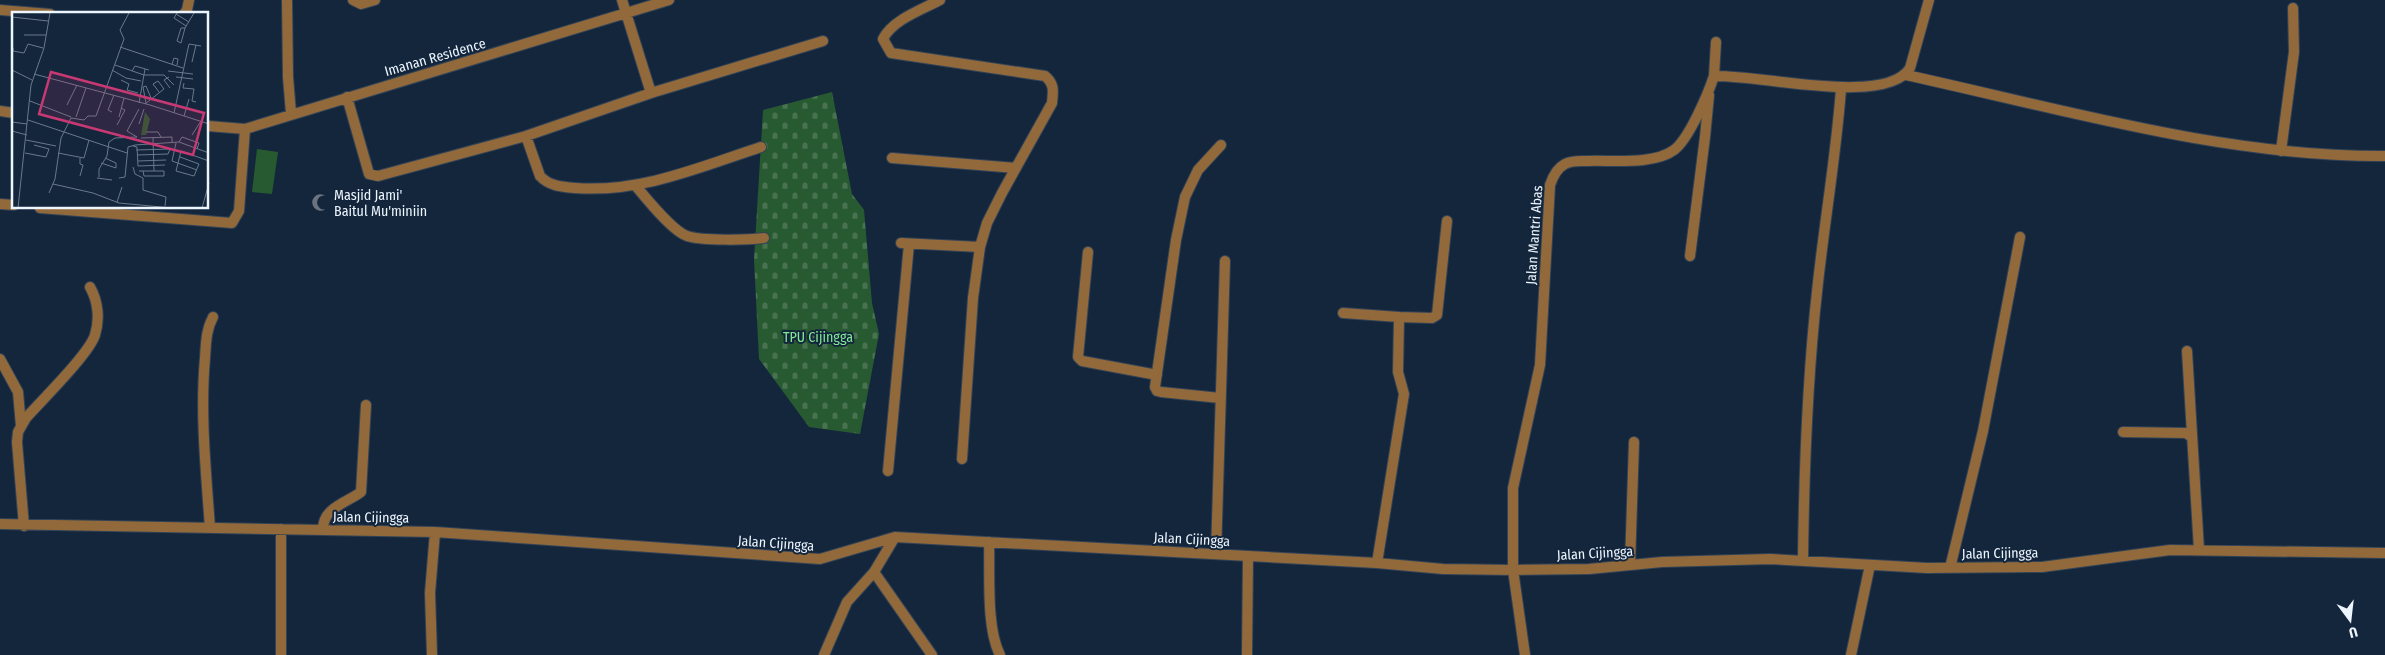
<svg xmlns="http://www.w3.org/2000/svg" width="2385" height="655" font-family="'Fira Sans Condensed',sans-serif">
	<defs>
		<pattern id="cemetery-stones" width="16" height="16" patternUnits="userSpaceOnUse" patternTransform="scale(1.25)"><rect width="16" height="16" fill="#285a31"/><path d="M2 7V4a2 2 0 0 1 4 0v3zM10 15v-3a2 2 0 0 1 4 0v3z" fill="#487250"/></pattern>
	</defs>
	<rect width="100%" height="100%" fill="#13263c"/>
	<path fill="url(#cemetery-stones)" d="M832 92 852 194 864 210 872 303 879 334 860 434 809 427 759 359 754 260 763 110Z"/>
	<path fill="#285a31" d="M257 149 278 152 272 194 252 192Z"/>
	<g fill="none" stroke-linecap="round" stroke-linejoin="round">
		<defs>
			<path id="service" d="M1247 655 1248 556"/>
			<path id="minor" d="M287 0 288 77 291 113
				M353 0 361 4 375 0
				M622 0 651 93
				M940 0C923 9 892 20 883 39L891 53 1045 76C1055 84 1053 92 1052 103L1002 193 987 223 980 247 973 298 962 459
				M0 10 50 14
				M184 14 187 10 189 0
				M1906 75C2062 109 2224 157 2385 156
				M1714 76 1716 42
				M347 97 369 174 378 176 526 136 651 93 823 41
				M0 111 14 113
				M208 126 245 129 669 0
				M526 136 540 176C549 186 562 187 575 188 641 193 700 167 761 147
				M2281 151 2294 52 2293 8
				M892 158 1016 168
				M635 185C646 198 672 231 687 236 702 241 748 240 764 238
				M0 204 14 205
				M40 208 232 223 239 211 245 129
				M901 243 980 247
				M1088 252 1078 357 1082 361 1157 375
				M1690 256 1705 137 1709 95
				M1343 313 1399 317 1398 372 1404 394 1377 563
				M1399 317 1432 318 1437 315 1447 221
				M2187 351 2199 550
				M0 359 18 392 21 426
				M1220 398 1161 392 1157 391 1155 387 1176 240 1185 197 1198 170 1221 145
				M2123 432 2186 433 2190 436
				M888 471 909 244
				M0 524 435 532 820 559 895 537 1377 563 1443 569 1513 570 1589 569 1662 562 1770 559 1927 568 2042 567 2170 550 2385 553
				M24 526 17 442 18 432 26 418C41 401 89 354 95 335 100 319 98 301 90 287
				M210 528C206 471 200 414 205 358 206 343 206 330 213 317
				M323 529C323 508 346 503 361 492L366 405
				M989 542C990 574 986 628 1000 655
				M1216 554 1225 261
				M1803 560C1804 470 1807 382 1817 292 1824 224 1836 157 1841 89
				M1630 565 1634 442
				M1950 568 1983 431 2020 237
				M874 572 932 655
				M281 655V529
				M432 655 430 593 435 532
				M824 655 847 602 874 572 895 537
				M1525 655 1513 570V488L1540 365 1550 185C1553 176 1557 168 1565 164 1572 160 1581 161 1588 161 1612 160 1654 165 1674 150 1689 139 1708 94 1714 76 1757 74 1886 107 1910 68L1929 0
				M1851 655 1870 565"/>
		</defs>
		<use href="#service" stroke="#324357" stroke-width="12"/>
		<use href="#minor" stroke="#324357" stroke-width="12"/>
		<use href="#service" stroke="#92693a" stroke-width="10"/>
		<use href="#minor" stroke="#92693a" stroke-width="10"/>
	</g>
	<defs>
		<symbol id="mosque-bare" viewBox="-9 -9 18 18"><path d="M3.5-4.9A6 6 0 1 0 3.5 4.9A5 5 0 1 1 3.5-4.9Z" fill="#6b7280" stroke="#13263c" stroke-width="2.5" paint-order="stroke"/></symbol>
	</defs>
	<g fill-rule="evenodd">
		<use href="#mosque-bare" x="308" y="190" width="25" height="25"/>
	</g>
	<g text-anchor="middle" stroke-width="4" stroke-linejoin="round" paint-order="stroke">
		<g font-size="14" fill="#edf5fe" stroke="#13263c">
			<text transform="translate(435 57) rotate(-16)" y="5">Imanan Residence</text>
			<text transform="translate(1534 235) rotate(-86)" y="5">Jalan Mantri Abas</text>
			<text transform="translate(371 517) rotate(1)" y="5">Jalan Cijingga</text>
			<text transform="translate(1192 539) rotate(3)" y="5">Jalan Cijingga</text>
			<text transform="translate(776 543) rotate(4)" y="5">Jalan Cijingga</text>
			<text transform="translate(1595 553) rotate(-3)" y="5">Jalan Cijingga</text>
			<text transform="translate(2000 553) rotate(-1)" y="5">Jalan Cijingga</text>
		</g>
		<g font-size="14" fill="#edf5fe" stroke="#13263c" text-anchor="start">
			<text x="334" y="200">Masjid Jami'<tspan x="334" dy="16">Baitul Mu'miniin</tspan></text>
		</g>
		<g font-size="14" fill="#81e993" stroke="#13263c">
			<text x="818" y="342">TPU Cijingga</text>
		</g>
	</g>
	<g transform="translate(12 12)">
		<rect width="196" height="196" fill="#13263c"/>
		<path d="M133 100 138 107 134 123H129Z" fill="#285a31"/>
		<path fill="none" stroke="#6a798a" stroke-width="1" d="M165 1 162 6 174 14M164 2 177 10M0 5 36 9M173 16 169 31 165 29 169 16H173L182 1M12 23H34M108 35 171 56M1 36V39L12 41 16 32 31 36M180 50 184 33M160 52 162 46 166 47 165 53M103 53 132 63H152L162 73M0 58 20 68M100 58 114 66 129 69M120 59 123 54 137 58M156 59 181 62M22 62 138 93 197 112M157 65 152 68 158 76M164 65 181 67M109 68 117 72 115 78 126 81M172 71 171 76 182 77 180 89 184 90M18 89 59 105M127 91 133 57M134 91 131 75 134 74 139 86M133 92 152 77 146 69 141 72 147 80M55 93 65 73M100 100 96 98 102 83M162 101 177 32 189 34M172 104 177 87M64 105 74 76M107 105 112 86M16 108 115 141M0 110 15 112M127 112 132 97M105 113 113 98 109 96M0 119 15 123M134 120H146L149 125M180 123 189 109M129 126 160 125V131M141 126 142 159M14 128 44 134M167 130 170 125 187 131 185 137M164 131 160 149 185 158M121 134 125 135 126 154 153 153M124 138 158 137 156 142 125 143M13 141 34 145 37 137 22 133M46 141 72 146 77 128M168 145 187 152 182 164 164 159 169 139 197 149M68 146V152L71 153 68 164M126 149 154 148M89 151 104 156V151L93 146M121 155 123 162 131 166V178L154 185 153 194M127 159H152M131 159 132 164H152V159M87 165V157L95 144 97 130 103 126 125 125 115 119 127 97M85 166 100 168M107 166 113 165 116 135 123 133 167 130 197 141M41 172 81 181 107 191 160 196M37 181 43 167 49 126 59 106 72 108 76 104H84L112 27 108 18 117 1M105 190 110 175M6 196 19 73 32 36 38 1M190 196 197 171"/>
		<path fill="#c83973" fill-opacity="0.15" stroke="#c83973" stroke-width="2.5" d="M39 60 192 101 181 143 27 102Z"/>
		<rect width="196" height="196" fill="none" stroke="#edf5fe" stroke-width="2.5"/>
	</g>
	<g transform="translate(2350 620) rotate(165)" stroke="#13263c" stroke-width="4" paint-order="stroke">
	<path d="M0-4L9 19L0 12L-9 19Z" fill="#edf5fe"/>
	<text y="-8" font-size="14" font-weight="bold" text-anchor="middle" fill="#edf5fe">U</text>
	</g>
</svg>
